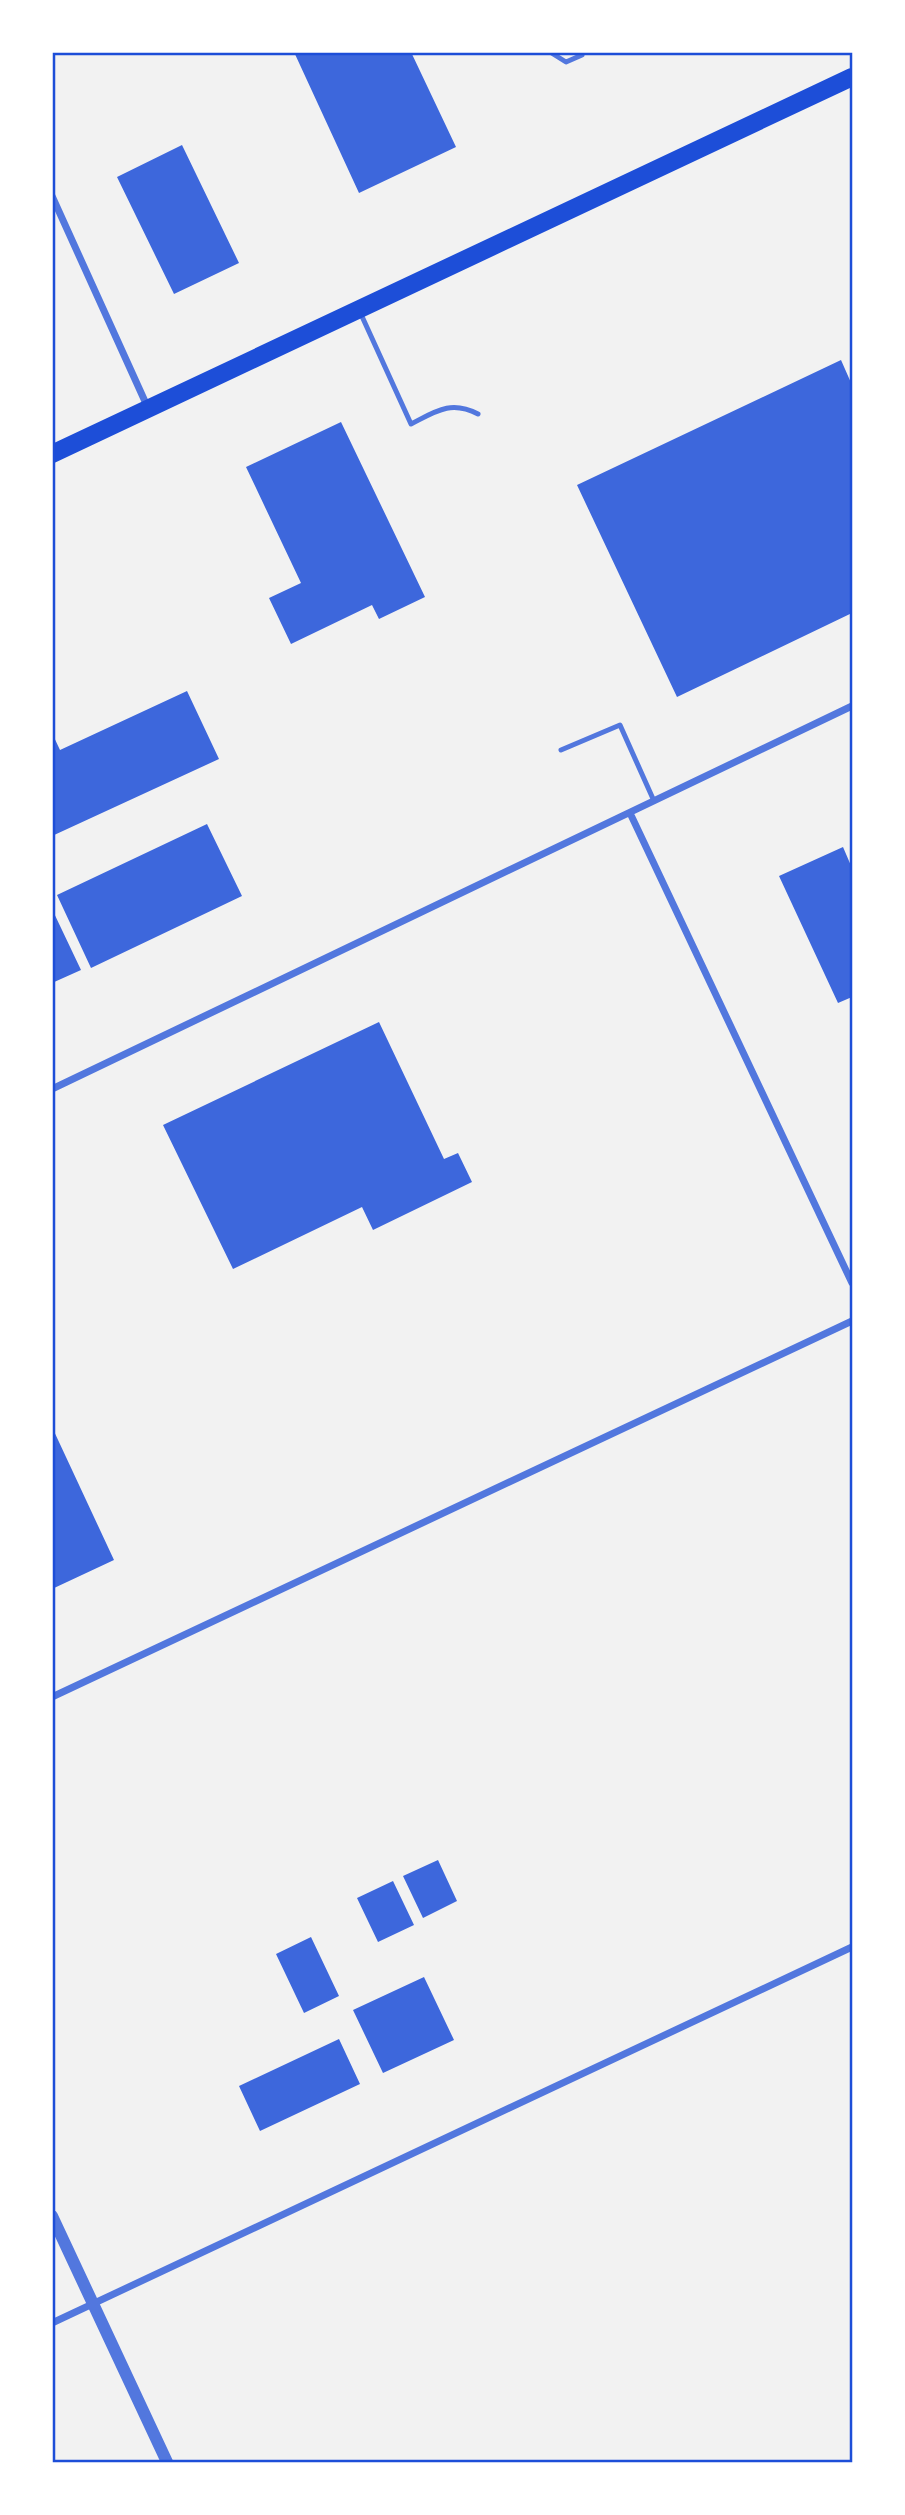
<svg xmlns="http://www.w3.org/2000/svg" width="905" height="2515" font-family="Inter,sans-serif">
	<rect width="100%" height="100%" fill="#f2f2f2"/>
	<path fill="#3d67dc" d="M294 52H411L456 147 359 193Z
		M182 145 239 263 174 294 117 177Z
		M841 360 852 385V613L677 697 577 485Z
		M341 422 425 597 379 619 372 605 291 644 269 598 301 583 246 467Z
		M187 691 219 759 52 836V733L60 750Z
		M207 824 242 896 91 968 57 895Z
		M843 847 852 868V997L838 1003 779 876Z
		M52 909 81 970 52 983Z
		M379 1022 444 1159 458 1153 472 1182 373 1230 362 1207 233 1269 163 1125Z
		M52 1427 114 1560 52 1589Z
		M438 1860 457 1901 423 1918 403 1876Z
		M393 1881 414 1925 378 1942 357 1898Z
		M311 1937 339 1996 304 2013 276 1954Z
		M424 1977 454 2040 383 2073 353 2010Z
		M339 2039 360 2084 260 2131 239 2086Z"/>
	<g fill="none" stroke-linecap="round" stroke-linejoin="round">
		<path stroke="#5277de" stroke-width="5" d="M550 52 566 62 582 55
			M360 312 411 424C436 411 451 400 478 414
			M561 750 620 725 654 801"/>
		<path stroke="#5277de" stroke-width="7" d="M52 196 148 408
			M630 813 852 1283
			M52 1089 852 706
			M52 1697 852 1321
			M52 2323 852 1947"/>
		<path stroke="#5277de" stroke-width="12" d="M52 2216 167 2462"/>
		<path stroke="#1d4ed8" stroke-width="18" d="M52 454 852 77"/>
	</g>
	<rect width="905" height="2515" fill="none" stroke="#ffffff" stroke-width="108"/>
	<rect x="54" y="54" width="797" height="2407" fill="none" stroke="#1d4ed8" stroke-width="2.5"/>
</svg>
